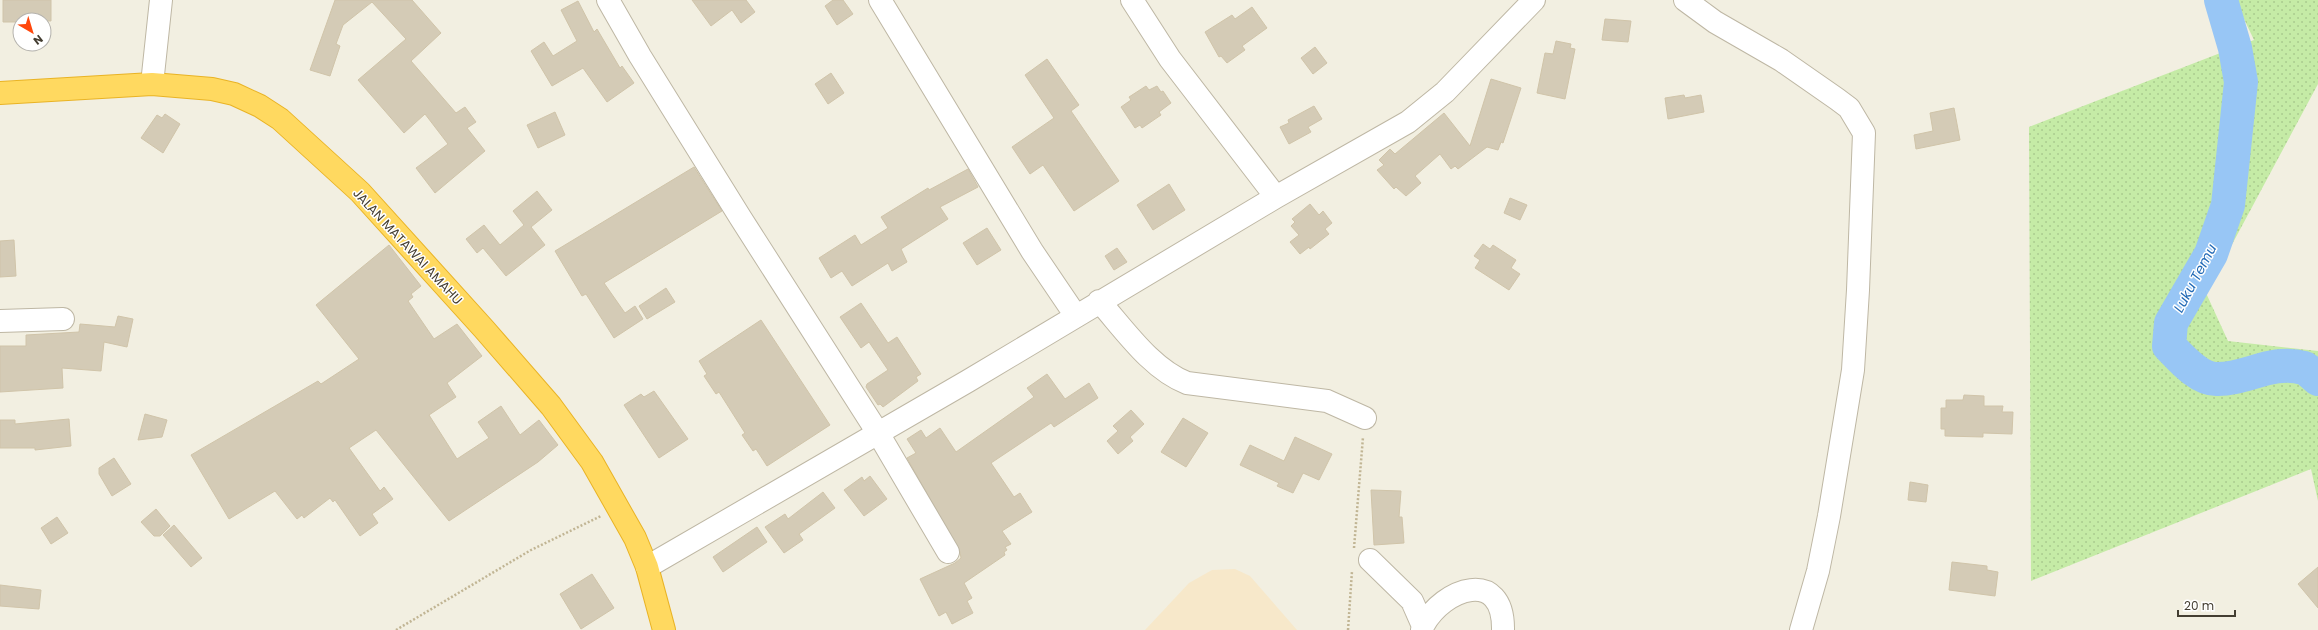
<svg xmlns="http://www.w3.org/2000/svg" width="2318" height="630" font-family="Poppins,sans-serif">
	<defs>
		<pattern id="grass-dots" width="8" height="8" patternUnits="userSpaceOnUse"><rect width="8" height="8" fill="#c5eba6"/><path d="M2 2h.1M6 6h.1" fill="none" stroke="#aacb8f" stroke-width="1.8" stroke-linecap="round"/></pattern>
	</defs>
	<rect width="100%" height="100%" fill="#f2efe1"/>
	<path fill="#f7e8ca" d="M1235 569 1250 576 1297 630H1145L1189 583 1212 570Z"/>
	<path fill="url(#grass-dots)" d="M2235 0H2318V84L2206 293 2228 341 2318 351V501L2311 469 2031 581 2029 127 2254 40Z"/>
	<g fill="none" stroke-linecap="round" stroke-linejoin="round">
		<path stroke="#98c6f5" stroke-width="34" d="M2221 0 2235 48 2241 82 2228 205 2211 254 2171 323 2169 346C2180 357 2198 379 2216 379 2246 380 2271 359 2304 368 2308 369 2314 376 2318 379"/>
	</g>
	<path fill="#d4cbb6" stroke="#d0c4a9" d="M3 0H51V21L20 20V22H3Z
		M335 0H412L441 33 411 61 456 113 465 107 476 122 467 128 485 151 435 193 416 168 448 144 425 114 404 133 358 80 406 39 372 2 343 25 336 44 340 46 330 76 310 70Z
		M692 0H746L755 12 741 23 732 10 711 26Z
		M833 0H843L853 14 837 25 825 6Z
		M578 1 594 32 597 29 620 68 622 66 634 83 607 102 583 68 552 86 531 51 544 42 553 56 577 41 561 10Z
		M1252 7 1267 28 1242 46 1245 50 1227 63 1221 56 1219 57 1205 32 1232 15 1235 19Z
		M1605 19 1631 21 1628 42 1602 40Z
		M1556 41 1571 44 1570 48 1575 49 1565 99 1537 93 1545 53 1553 54Z
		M1315 47 1327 63 1313 74 1301 58Z
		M1047 59 1079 105 1071 111 1119 181 1074 211 1043 165 1030 174 1012 147 1054 118 1025 75Z
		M831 73 844 93 828 104 815 84Z
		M1491 79 1521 88 1503 143 1501 142 1498 150 1487 147 1458 169 1455 166 1451 169 1440 154 1415 176 1421 183 1406 196 1396 187 1394 189 1377 170 1384 165 1379 160 1390 149 1395 154 1444 113 1470 146Z
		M1146 86 1149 90 1157 86 1161 92 1163 91 1171 103 1159 112 1161 115 1142 128 1140 125 1135 128 1121 107 1131 100 1129 97Z
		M1684 95 1685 98 1701 95 1704 112 1668 119 1665 98Z
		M1314 106 1322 119 1308 127 1311 132 1289 144 1280 127 1289 123 1288 120Z
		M1954 108 1960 140 1916 149 1914 135 1933 131 1930 113Z
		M555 112 565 135 538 148 527 125Z
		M165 114 180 124 163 153 141 138 157 115 162 118Z
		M694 167 722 211 604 283 625 313 635 306 643 319 614 338 586 294 582 296 555 251Z
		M968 169 978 187 940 207 948 219 901 249 907 262 892 271 888 263 852 286 842 271 831 278 819 258 855 235 861 245 888 228 881 217 928 188 929 190Z
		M1169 184 1185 210 1153 230 1137 205Z
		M537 191 552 210 531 227 545 245 506 276 483 248 477 253 466 239 484 225 500 245 524 225 513 211Z
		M1510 198 1527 205 1520 220 1504 213Z
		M1310 204 1319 215 1323 211 1332 223 1325 229 1329 234 1310 249 1309 247 1300 254 1290 242 1299 235 1291 226 1295 222 1292 219Z
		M987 228 1001 250 977 265 963 243Z
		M14 240 16 276 0 277V241Z
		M1483 244 1490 249 1493 245 1516 260 1511 268 1520 274 1509 290 1475 268 1480 260 1474 256Z
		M389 245 421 286 411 294 413 297 408 301 434 339 457 324 482 356 447 383 456 397 429 415 457 459 489 438 478 422 501 406 520 435 539 420 558 445 538 462 449 521 376 430 349 448 380 491 384 487 393 499 372 514 378 523 360 536 335 500 333 502 330 498 304 518 302 515 297 519 275 491 229 519 191 455 318 381 321 384 359 359 316 305Z
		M1117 248 1127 262 1114 270 1105 256Z
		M666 288 675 302 647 319 639 306Z
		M861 303 888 343 897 337 921 374 916 377 918 381 883 407 880 404 878 405 866 387 867 384 888 370 869 342 861 348 840 317Z
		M118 316 133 319 127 347 104 342 101 371 62 368 63 388 0 392V346H26V335L79 332 80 324 115 327Z
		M761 320 830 425 767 466 756 449 753 451 742 435 745 433 719 392 716 394 704 376 707 374 699 361Z
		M1047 374 1065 399 1089 383 1098 398 1054 427 1051 423 991 463 1014 497 1020 493 1032 512 1002 531 1011 544 1005 547 1007 550 1004 552 1005 555 964 583 972 598 967 601 973 613 952 624 946 612 939 616 920 579 955 563 961 558 960 552 907 458 916 453 907 439 921 430 926 438 940 428 956 452 1034 397 1027 388Z
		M654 391 688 439 659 458 624 405 641 394 644 397Z
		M1964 395 1984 396V406H2003L2002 412H2013L2012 434 1983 433V437L1945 436V429H1941V408H1946V400H1963Z
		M1131 410 1144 424 1130 437 1133 441 1118 454 1107 441 1118 431 1113 426Z
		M145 414 167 420 162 437 138 440Z
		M1183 418 1208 433 1186 467 1161 452Z
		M69 419 71 446 35 450V448H0V420H15V424Z
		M1295 437 1332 454 1319 480 1303 473 1293 493 1277 486 1279 483 1240 465 1250 445 1284 461Z
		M114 458 131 484 112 496 99 474V468Z
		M870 476 887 499 864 516 844 490 862 477 864 481Z
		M1910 482 1928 485 1926 502 1908 500Z
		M1371 490 1401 491 1399 517H1402L1404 543 1374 545Z
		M823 492 835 508 799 534 803 540 784 553 765 527 785 514 788 519Z
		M156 509 170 526 160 536H154L141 522Z
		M57 517 68 533 51 544 41 528Z
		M174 525 202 558 191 567 163 535Z
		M757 527 767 542 723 572 713 557Z
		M1952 562 1987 566V570L1998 572 1995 596 1949 590Z
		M2318 567V608L2298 584Z
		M592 574 614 608 581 629 560 594Z
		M0 585 41 590 39 609 0 606Z"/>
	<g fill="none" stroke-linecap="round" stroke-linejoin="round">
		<defs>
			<path id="minor" d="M608 0 640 56 740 217 878 433 948 552
				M880 0 1032 251 1076 316
				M1132 0 1170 59 1276 197
				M1685 0 1715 22 1781 60 1837 99 1849 108 1864 133 1858 290 1853 370 1829 516 1818 571 1801 630
				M152 84 161 0
				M1099 301C1124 329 1151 369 1187 383L1327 401 1365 418
				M0 321 63 319
				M1370 560 1412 601 1423 626 1422 630
				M647 567 968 381 1276 197 1408 122 1445 92 1534 0
				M1423 626C1443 588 1504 567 1503 630"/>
			<path id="highway" d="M0 93 152 84 212 89 234 94 260 106 280 119 360 192 484 329 551 406 592 462 635 538 647 567 664 630"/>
		</defs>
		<use href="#minor" stroke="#beb7a4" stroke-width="24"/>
		<use href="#highway" stroke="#e9b325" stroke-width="24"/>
		<path stroke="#c1b594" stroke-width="2.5" stroke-dasharray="2 2" stroke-linecap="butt" d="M1354 548 1363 437
			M396 630 531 550 601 516
			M1348 630 1352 571"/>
		<use href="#minor" stroke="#fff" stroke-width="22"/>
		<use href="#highway" stroke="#ffd960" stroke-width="22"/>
	</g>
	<g text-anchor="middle" stroke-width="3" stroke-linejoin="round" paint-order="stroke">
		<g font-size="13" fill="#443e32" stroke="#fff">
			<text transform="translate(408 246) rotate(47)" y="5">JALAN MATAWAI AMAHU</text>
		</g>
		<g font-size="14" font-style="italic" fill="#246bb6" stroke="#fff">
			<text transform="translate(2195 278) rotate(-62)" y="5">Luku Temu</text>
		</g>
	</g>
	<g transform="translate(32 32) rotate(142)"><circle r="19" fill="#ffffff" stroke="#b4b2ad"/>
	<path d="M0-3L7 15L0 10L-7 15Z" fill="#ff470c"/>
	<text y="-6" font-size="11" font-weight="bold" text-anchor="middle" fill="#443e32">N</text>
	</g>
	<path d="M2178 610v6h57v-6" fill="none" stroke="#443e32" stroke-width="2"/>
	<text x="2184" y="610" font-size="12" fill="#443e32" stroke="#ffffff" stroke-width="3" paint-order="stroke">20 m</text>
</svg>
